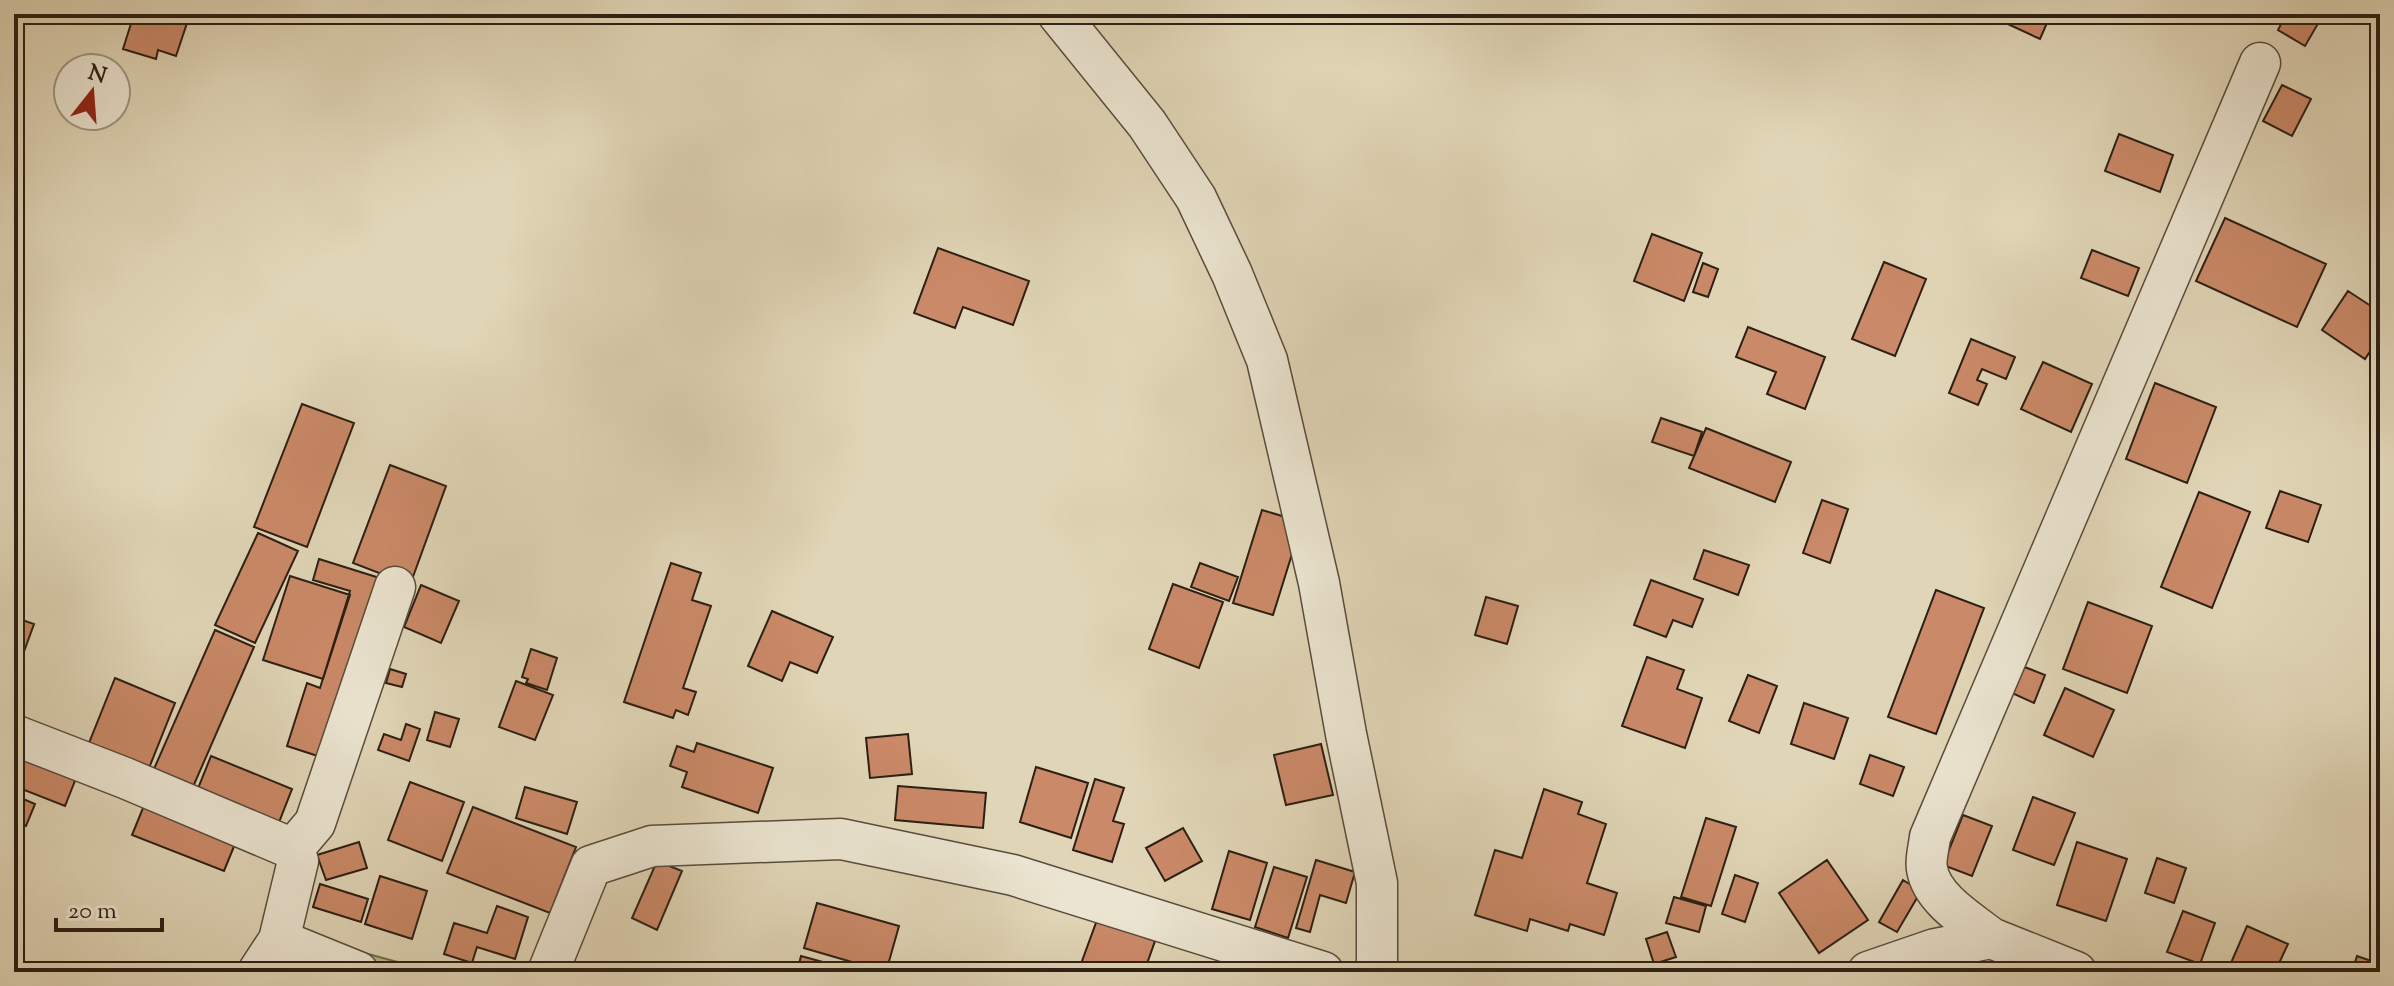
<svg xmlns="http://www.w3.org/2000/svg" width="2394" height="986" font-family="'Sorts Mill Goudy',serif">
	<rect width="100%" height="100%" fill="#e0d5b6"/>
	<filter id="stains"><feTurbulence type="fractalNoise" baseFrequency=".0025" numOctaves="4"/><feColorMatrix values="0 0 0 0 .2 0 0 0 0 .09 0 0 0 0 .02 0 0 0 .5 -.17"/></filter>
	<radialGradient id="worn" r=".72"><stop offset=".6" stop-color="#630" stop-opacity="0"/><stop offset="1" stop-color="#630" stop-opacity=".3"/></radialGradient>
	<path fill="#b7bc8b" stroke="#726e4f" stroke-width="2" d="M317 940 434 972H293Z"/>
	<path fill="#ca8968" stroke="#2c1f13" stroke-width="2" d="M14 14H22L14 36Z
		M134 14H171L188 20 176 56 158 50 156 59 123 49Z
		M2000 14H2035L2034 17 2047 23 2040 39 1997 19Z
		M2286 14 2323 15 2305 46 2278 30Z
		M2282 85 2311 99 2292 136 2263 121Z
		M2119 134 2173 155 2160 192 2105 171Z
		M2225 218 2326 264 2297 327 2196 281Z
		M1652 234 1702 253 1684 301 1634 281Z
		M938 248 1029 281 1013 325 963 307 955 328 914 313Z
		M2092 250 2139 268 2128 296 2081 278Z
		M1884 262 1926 279 1895 356 1852 339Z
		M1703 263 1718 269 1708 297 1693 292Z
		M2348 291 2380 312V336L2365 359 2322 330Z
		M1748 327 1825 357 1805 409 1767 394 1776 372 1736 357Z
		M1971 339 2015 357 2006 379 1982 369 1977 380 1987 384 1978 405 1949 393Z
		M2043 362 2092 384 2071 432 2021 409Z
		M2155 383 2216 407 2187 483 2126 459Z
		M302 404 354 423 307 547 254 527Z
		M1661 418 1702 432 1694 456 1652 442Z
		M1706 428 1791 462 1775 502 1689 468Z
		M390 465 446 486 410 585 353 563Z
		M2280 491 2321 505 2308 542 2266 528Z
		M2199 492 2250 512 2212 608 2161 587Z
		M1822 500 1848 509 1830 563 1803 553Z
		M1262 510 1302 522 1273 615 1233 603Z
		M258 533 298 551 255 643 215 625Z
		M1704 550 1749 565 1738 595 1694 579Z
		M319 559 386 580 330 760 287 746 307 683 320 688 350 591 313 580Z
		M671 563 701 573 692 600 711 606 683 688 696 692 688 715 676 710 673 718 624 702Z
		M1200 563 1238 577 1229 601 1191 587Z
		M290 576 350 595 323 679 263 660Z
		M1651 580 1703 599 1692 627 1673 620 1666 637 1634 625Z
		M1173 584 1223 602 1199 668 1149 649Z
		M421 585 459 601 441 643 404 627Z
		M1936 590 1984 608 1936 734 1888 717Z
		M1486 597 1518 606 1507 644 1475 635Z
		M2088 602 2152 626 2127 693 2063 669Z
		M772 611 833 637 817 673 790 662 782 681 748 666Z
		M14 617 34 624 14 679Z
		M215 630 254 647 189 796 150 778Z
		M531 649 557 658 547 690 526 683 528 679 522 677Z
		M1647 657 1684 670 1677 689 1702 698 1685 748 1622 726Z
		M2022 666 2045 675 2034 703 2012 693Z
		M390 669 406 674 402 687 386 683Z
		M1748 675 1777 686 1759 733 1729 721Z
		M115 678 175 703 149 768 89 743Z
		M516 681 553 695 535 740 499 727Z
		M2065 688 2114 710 2093 757 2044 735Z
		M1804 703 1848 718 1834 759 1791 744Z
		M435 712 459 719 450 747 427 740Z
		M406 724 420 729 409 761 378 750 384 734 401 740Z
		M908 734 912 774 870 778 866 738Z
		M697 743 773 768 758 813 682 787 687 772 670 766 677 746 694 752Z
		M1321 744 1333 795 1286 805 1274 755Z
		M29 748 80 768 65 806 14 786Z
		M1870 755 1904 767 1893 796 1860 784Z
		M211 756 292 789 276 830 195 796Z
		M1036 767 1088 783 1071 838 1020 822Z
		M1095 779 1124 788 1113 821 1124 824 1112 862 1073 850Z
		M410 782 464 802 442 861 388 840Z
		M898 786 986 793 983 828 895 820Z
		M525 787 577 802 567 834 516 818Z
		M1544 789 1582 802 1578 814 1606 824 1587 883 1617 893 1604 935 1570 924 1568 931 1530 919 1527 931 1475 915 1495 850 1522 858Z
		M14 795 35 804 26 826 14 821Z
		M2033 797 2075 813 2054 865 2013 850Z
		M145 803 237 839 224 871 132 835Z
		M473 807 576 847 550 913 447 873Z
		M1963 815 1992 826 1972 876 1943 865Z
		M1706 818 1736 827 1711 906 1681 897Z
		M1183 828 1202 861 1165 881 1146 848Z
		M359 842 367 868 326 880 317 855Z
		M2077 842 2127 859 2106 921 2057 905Z
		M1229 851 1267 863 1250 920 1212 909Z
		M2157 858 2186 868 2174 903 2145 893Z
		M1316 860 1355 872 1346 903 1320 895 1310 932 1296 928Z
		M1827 860 1868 920 1819 953 1779 893Z
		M657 861 682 871 657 930 632 918Z
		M1274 867 1307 877 1288 938 1255 927Z
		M1735 875 1758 883 1745 922 1722 914Z
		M380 876 427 891 412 939 365 924Z
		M1903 880 1921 891 1897 932 1879 922Z
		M320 884 368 899 361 922 313 907Z
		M1674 897 1706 906 1699 932 1666 923Z
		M817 903 899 926 886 972 804 948Z
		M497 906 528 917 515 959 477 947 472 963 444 954 454 923 487 933Z
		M2183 911 2215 923 2200 964 2167 952Z
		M1097 920 1155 941 1144 972H1078Z
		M2247 926 2288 944 2275 972H2227Z
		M1667 932 1676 957 1654 964 1646 939Z
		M801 956 859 972H797Z
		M2357 956 2380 964V972H2352Z"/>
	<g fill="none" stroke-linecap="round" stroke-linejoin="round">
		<defs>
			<path id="minor" d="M1058 14 1147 124 1196 198 1232 274 1267 360 1319 583 1346 734 1377 883V972
				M14 735 125 778 293 849 298 861 279 940 258 972
				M293 849 315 823 395 587
				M1991 938 2076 972
				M279 940 358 972
				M548 972 591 866 652 846 841 839 1013 875 1323 972
				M1868 972 1935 949 1991 938C1968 920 1932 899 1927 869 1925 860 1929 847 1930 837L2260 63"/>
		</defs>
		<use href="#minor" stroke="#594c3c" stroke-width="43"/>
		<use href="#minor" stroke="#ebe4d0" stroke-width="40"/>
	</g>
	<rect width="2394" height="986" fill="none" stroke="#e0d5b6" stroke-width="48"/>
	<rect x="16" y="16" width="2362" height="954" fill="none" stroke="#2c1f13" stroke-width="4"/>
	<rect x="24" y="24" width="2346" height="938" fill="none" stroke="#2c1f13" stroke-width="2"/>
	<g transform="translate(92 92) rotate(17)"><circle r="38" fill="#ebe4d0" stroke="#9f9584" stroke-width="2"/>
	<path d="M0-6L14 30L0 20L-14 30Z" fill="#8f2418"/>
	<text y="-12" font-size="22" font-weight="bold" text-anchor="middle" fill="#2c1f13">N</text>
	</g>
	<path d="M56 918v12h106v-12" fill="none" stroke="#2c1f13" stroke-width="4"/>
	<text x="68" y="918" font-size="24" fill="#2c1f13" stroke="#ebe4d0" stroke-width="6" paint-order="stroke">20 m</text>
	<rect width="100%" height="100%" filter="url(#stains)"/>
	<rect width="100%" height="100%" fill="url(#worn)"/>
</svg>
